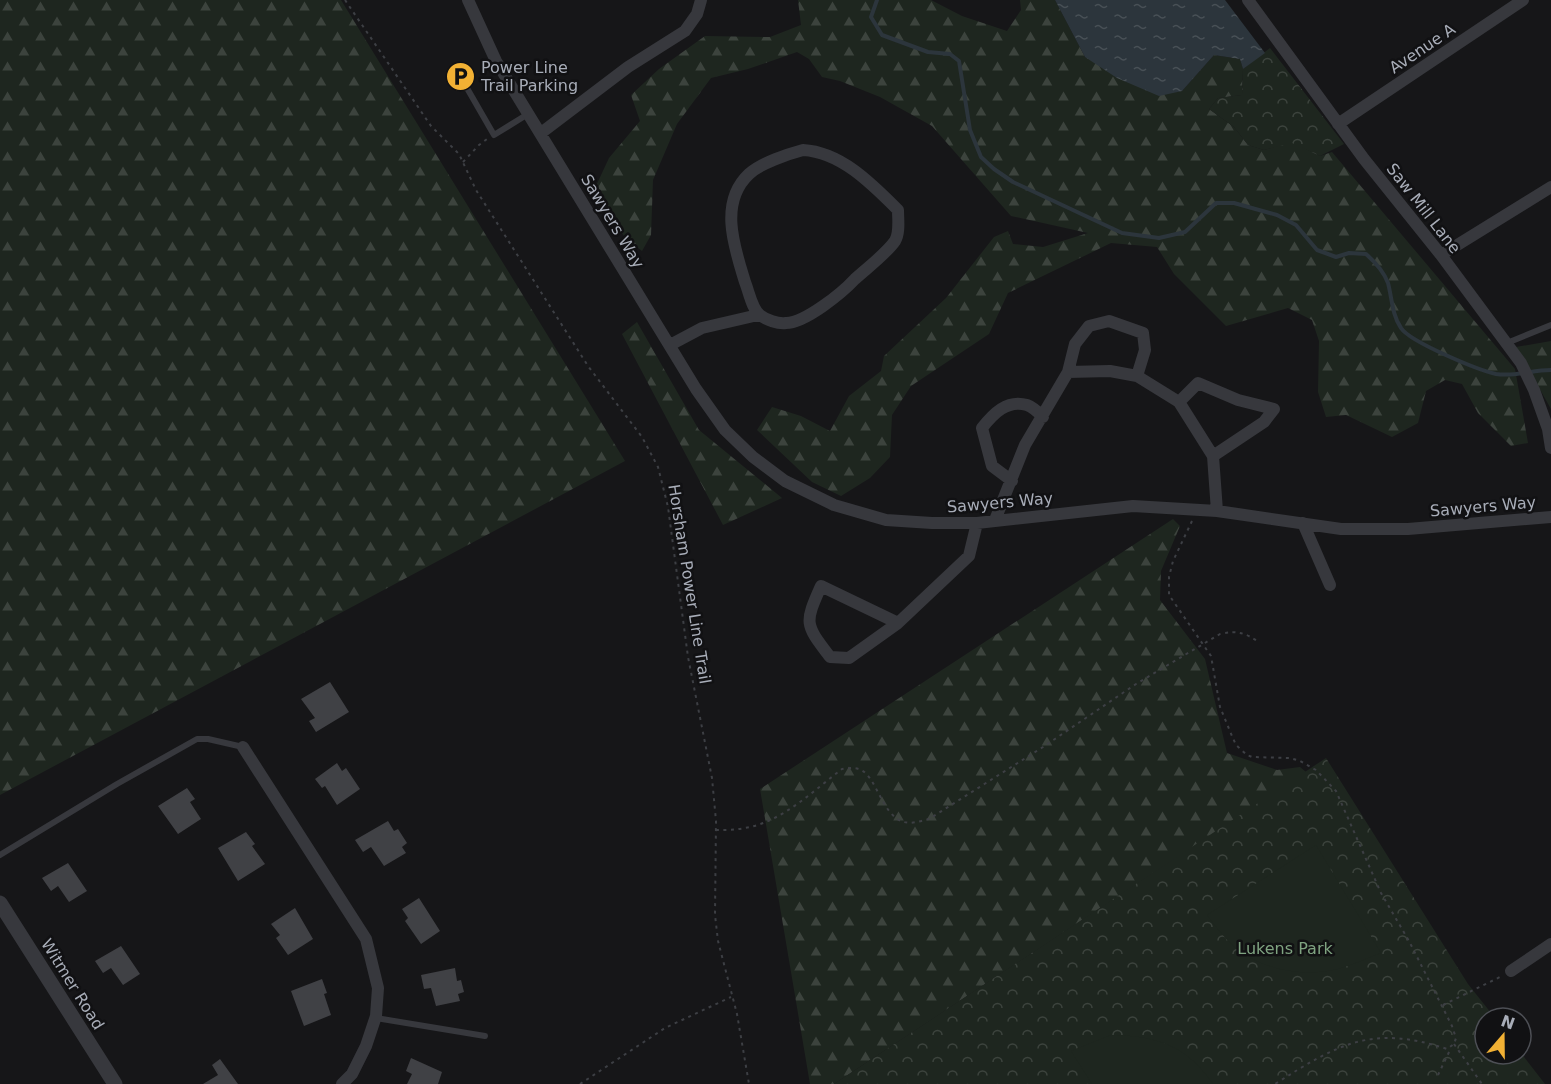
<svg xmlns="http://www.w3.org/2000/svg" width="1551" height="1084" font-family="'DejaVu Sans',sans-serif">
	<defs>
		<pattern id="forest-firs" width="22" height="20" patternUnits="userSpaceOnUse" patternTransform="scale(1.5)"><rect width="22" height="20" fill="#1e261f"/><path d="M5 1l3.5 6h-7zM16 11l3.5 6h-7z" fill="#3c433d"/></pattern>
		<pattern id="park-crowns" width="20" height="18" patternUnits="userSpaceOnUse" patternTransform="scale(1.5)"><rect width="20" height="18" fill="#1e261f"/><path d="M2 6a3 3 0 1 1 6 0M12 15a3 3 0 1 1 6 0" fill="none" stroke="#3c433d"/></pattern>
		<pattern id="water-ripples" width="26" height="14" patternUnits="userSpaceOnUse" patternTransform="scale(1.5)"><rect width="26" height="14" fill="#2c353c"/><path d="M2 4q2-2 4 0t4 0M15 11q2-2 4 0t4 0" fill="none" stroke="#485056"/></pattern>
	</defs>
	<rect width="100%" height="100%" fill="#161618"/>
	<path fill="url(#forest-firs)" d="M0 0H341L625 461 0 795Z
		M798 0H931L962 16 1007 31 1021 10 1020 0H1055L1085 57 1182 91 1214 55 1240 59 1243 69 1242 95 1218 98 1209 109 1234 127 1248 145 1264 150 1292 142 1320 156 1332 152 1515 369 1528 443 1511 446 1478 413 1462 384 1445 380 1426 391 1418 423 1392 437 1346 415 1326 417 1318 392 1319 341 1312 320 1288 308 1226 326 1174 274 1157 247 1111 243 1008 293 989 334 911 386 892 415 890 457 870 478 841 496 812 482 757 430 772 407 801 416 830 431 849 396 881 371 884 356 946 298 994 237 1008 231 1013 244 1043 247 1088 233 1011 216 932 126 880 97 840 81 822 77 809 59 797 52 748 69 711 78 677 124 653 180 651 235 642 251 624 236 595 188 609 158 640 121 631 95 659 69 705 36 770 37 801 25Z
		M637 322 699 430 782 498 723 525 622 334Z
		M1551 341V409L1516 347Z
		M1173 519 1180 526 1161 571 1160 600 1205 659 1227 753 1277 770 1300 767 1306 772 834 1084H810L760 789Z"/>
	<path fill="url(#park-crowns)" d="M1270 48 1344 144 1320 156 1292 143 1264 150 1248 145 1234 127 1209 109 1218 98 1242 95 1243 69Z
		M1326 758 1468 984 1495 1018H1485V1054L1521 1053 1545 1084H834Z"/>
	<path fill="#1e261f" d="M1316 845 1381 953C1367 958 1353 965 1338 969 1300 978 1255 969 1227 940 1220 932 1213 923 1207 915Z
		M1111 1035C1157 1036 1186 1045 1213 1084H1092L1071 1051Z"/>
	<path fill="url(#water-ripples)" d="M1055 0H1225L1265 53 1243 69 1240 59 1214 55 1182 91 1159 96 1117 78 1085 57Z"/>
	<g fill="none" stroke-linecap="round" stroke-linejoin="round">
		<path stroke="#2c353c" stroke-width="4" d="M877 0 871 17 882 35 928 52 950 54 959 61 970 130 981 157 994 169 1013 182 1122 233 1159 238 1185 232 1216 203H1234L1277 215 1296 225 1317 250 1336 257 1349 253 1366 254C1375 262 1384 272 1388 283 1392 298 1392 315 1401 328 1410 342 1478 370 1496 374 1515 377 1532 370 1551 370"/>
	</g>
	<path fill="#404145" d="M330 682 349 712 316 732 309 721 315 718 301 699Z
		M337 763 342 771 346 768 360 789 337 805 325 786 322 788 315 779Z
		M187 788 195 799 190 802 201 819 178 834 158 806Z
		M388 821 394 831 398 829 407 843 402 847 406 853 384 866 371 847 363 852 355 840Z
		M246 832 255 844 252 846 265 864 238 881 218 848Z
		M68 863 87 891 69 902 58 886 51 891 42 878Z
		M419 898 440 931 421 944 405 921 408 918 402 909Z
		M295 908 313 939 288 955 276 938 280 935 271 924Z
		M121 946 140 974 123 985 111 968 103 973 95 961Z
		M455 968 457 981 461 980 464 992 458 994 460 1001 436 1006 431 988 424 989 421 975Z
		M322 979 327 993 324 994 331 1015 304 1026 291 991Z
		M411 1058 442 1072 438 1084H407L412 1074 406 1071Z
		M220 1059 238 1084H203L218 1075 212 1065Z"/>
	<g fill="none" stroke-linecap="round" stroke-linejoin="round">
		<path stroke="#3d3f44" stroke-width="2" stroke-dasharray="3 4.5" stroke-linecap="butt" d="M345 0 431 126 459 154 476 190 588 366 642 437 658 467 668 507 688 657 712 778 716 821 715 915 718 941 737 1014 749 1084
			M463 162 479 145 487 139
			M1192 521 1173 561 1169 577V595L1211 656 1220 707 1232 736 1236 745 1247 755 1252 757 1290 758 1300 761 1316 770 1336 791 1381 893 1409 941 1452 1026 1456 1038 1454 1044 1447 1049C1372 1024 1338 1044 1275 1084
			M716 830C725 830 735 830 745 828 782 822 813 791 842 769 848 768 855 767 861 770 876 777 882 813 901 821 910 825 920 821 929 819L1043 747 1136 684 1220 634C1237 630 1245 633 1259 642
			M1443 1005 1502 976
			M1454 1044 1482 1084
			M1438 1075 1451 1048
			M580 1084 665 1028 731 997"/>
		<path stroke="#37383d" stroke-width="6" d="M460 76 494 135 528 114
			M1507 343 1551 325
			M0 855 117 784 197 739H208L243 747
			M376 1018 485 1036"/>
		<path stroke="#37383d" stroke-width="12" d="M468 0 496 61 696 389 725 430 753 457 785 481 834 505 886 520 932 523H977L1133 506 1217 511 1341 529H1408L1551 517
			M1248 0 1364 159 1441 255 1521 363 1534 390 1548 429 1551 448
			M1338 124 1523 0
			M541 133 628 67 685 31 697 14 701 0
			M803 150C841 152 872 184 898 210 898 219 900 233 895 241 886 254 867 268 855 279 842 293 805 323 786 323 778 324 766 320 760 315 752 309 749 292 745 282 735 249 718 203 749 174 761 163 788 154 803 150Z
			M1441 255 1551 187
			M670 345 702 328 758 315
			M1068 372 1110 371 1137 376 1179 402 1213 456 1217 511
			M1179 402 1198 383 1238 400 1274 409 1264 422 1213 456
			M1012 481 992 466 982 428C993 414 1007 399 1027 405 1033 407 1039 413 1043 417
			M995 520 1025 445 1068 372 1075 344 1089 326 1109 321 1143 333 1145 350 1137 376
			M1303 523 1330 585
			M898 623 821 586C804 624 805 624 830 657L849 658 898 623 969 556 977 523
			M243 747 366 939 378 988 376 1016 366 1046 352 1074 342 1084
			M1511 971 1551 944"/>
		<path stroke="#37383d" stroke-width="15" d="M0 903 115 1084"/>
	</g>
	<defs>
		<symbol id="parking-disc" viewBox="-11 -11 22 22"><circle r="9.5" fill="#f2b134" stroke="#111113"/><path d="M-3.5-5.5H1a3.5 3.5 0 0 1 0 7H-1V5.5H-3.5ZM-1-3.4V-.6H.8a1.4 1.4 0 0 0 0-2.8Z" fill="#111"/></symbol>
	</defs>
	<g fill-rule="evenodd">
		<use href="#parking-disc" x="444" y="60" width="33" height="33"/>
	</g>
	<g text-anchor="middle" stroke-width="5" stroke-linejoin="round" paint-order="stroke">
		<g font-size="16" fill="#a8adb8" stroke="#111113">
			<text transform="translate(1422 48) rotate(-34)" y="6">Avenue A</text>
			<text transform="translate(1424 208) rotate(52)" y="6">Saw Mill Lane</text>
			<text transform="translate(613 221) rotate(59)" y="6">Sawyers Way</text>
			<text transform="translate(1000 502) rotate(-5)" y="6">Sawyers Way</text>
			<text transform="translate(1483 506) rotate(-5)" y="6">Sawyers Way</text>
			<text transform="translate(690 584) rotate(81)" y="6">Horsham Power Line Trail</text>
			<text transform="translate(73 984) rotate(58)" y="6">Witmer Road</text>
		</g>
		<g font-size="16" fill="#a8adb8" stroke="#111113" text-anchor="start">
			<text x="481" y="73">Power Line<tspan x="481" dy="18">Trail Parking</tspan></text>
		</g>
		<g font-size="16" fill="#7fa381" stroke="#111113">
			<text x="1285" y="954">Lukens Park</text>
		</g>
	</g>
	<g transform="translate(1503 1036) rotate(20)"><circle r="28" fill="#111113" stroke="#4d4f55" stroke-width="1.5"/>
	<path d="M0-4.5L10 22L0 15L-10 22Z" fill="#f2b134"/>
	<text y="-9" font-size="16" font-weight="bold" text-anchor="middle" fill="#a8adb8">N</text>
	</g>
</svg>
